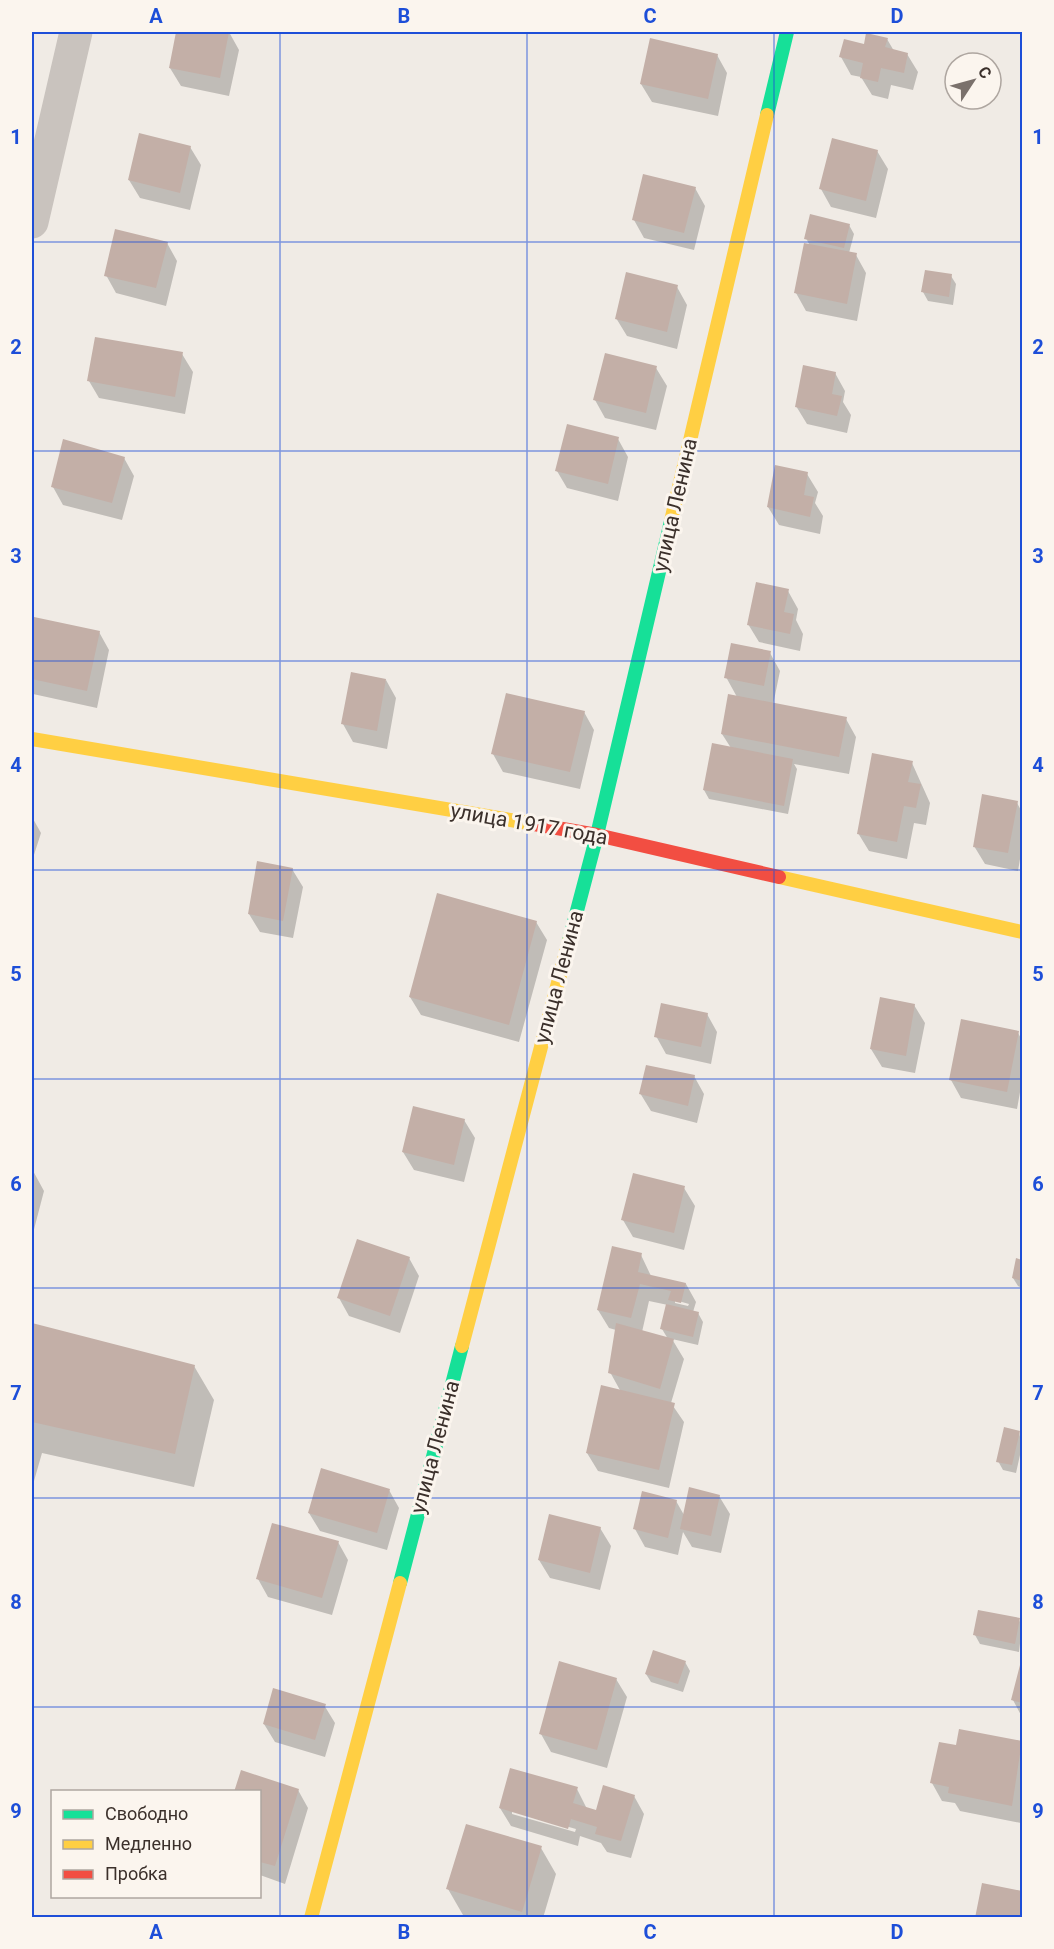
<svg xmlns="http://www.w3.org/2000/svg" width="1054" height="1949" font-family="Roboto,sans-serif">
	<rect width="100%" height="100%" fill="#f0ebe5"/>
	<path fill="#0003" fill-rule="evenodd" d="M178 32H229L239 50 229 96 181 86 170 68Z
		M887 39 894 51 907 54 918 72 913 90 891 85 888 99 872 95 861 77 851 75 841 57Z
		M717 55 727 73 718 116 652 102 641 84Z
		M190 147 201 165 190 210 140 198 129 180Z
		M877 151 888 169 876 218 831 207 821 189Z
		M695 188 705 206 694 250 644 238 634 220Z
		M849 225 854 234 849 253 856 255 866 273 857 321 806 311 796 293 810 246 806 238Z
		M167 243 177 261 166 306 116 293 106 275Z
		M951 276 956 284 953 305 928 301 923 292Z
		M677 287 687 305 677 349 627 336 616 318Z
		M182 354 193 372 185 414 99 398 89 381Z
		M656 368 667 386 656 430 605 418 595 400Z
		M835 373 845 391 843 402 851 415 847 433 807 424 796 406Z
		M618 439 628 457 618 501 567 488 557 471Z
		M124 458 134 476 122 520 63 505 53 487Z
		M807 474 818 492 815 503 823 516 820 534 779 525 768 507Z
		M788 591 798 609 796 620 803 634 800 651 759 642 748 624Z
		M35 618 99 632 109 650 97 708 33 694 32 635Z
		M770 653 780 671 773 705 846 719 856 737 849 774 794 764 797 769 788 814 709 799 704 790 731 748 722 734 737 697 726 677Z
		M386 680 396 698 387 749 353 742 343 724Z
		M584 712 594 730 580 789 503 772 493 754Z
		M912 763 930 803 926 825 914 823 907 859 869 851 858 833Z
		M1017 803 1022 812V847L1018 871 985 864 974 846Z
		M32 817 41 833 32 861Z
		M292 869 303 887 293 938 260 932 249 914Z
		M536 922 547 940 519 1042 421 1015 410 997Z
		M914 1005 925 1023 915 1073 882 1067 871 1049Z
		M707 1014 717 1032 711 1064 666 1054 656 1036Z
		M1018 1033 1022 1040V1081L1017 1109 961 1098 951 1080Z
		M694 1076 704 1094 697 1123 651 1111 640 1093Z
		M464 1120 475 1138 464 1182 414 1170 403 1152Z
		M32 1169 44 1191 32 1237Z
		M684 1188 695 1206 684 1250 633 1237 623 1220Z
		M641 1255 651 1276 686 1284 696 1302 693 1312 698 1313 703 1322 698 1345 672 1339 684 1359 671 1403 684 1422 669 1488 598 1471 587 1453 621 1392 610 1372 616 1330 609 1328 598 1310ZM675 1300 689 1304 688 1306 675 1303ZM649 1301 668 1305 662 1329 668 1339 642 1332Z
		M409 1258 419 1276 400 1333 349 1316 339 1298Z
		M1018 1260 1022 1262V1288L1018 1286 1013 1278Z
		M32 1324 194 1366 214 1400 194 1487 42 1453 32 1488Z
		M1019 1432 1022 1446 1016 1473 1003 1470 998 1461Z
		M389 1490 399 1508 387 1550 320 1531 309 1513Z
		M719 1496 730 1514 721 1553 692 1547 683 1532 678 1555 645 1547 635 1529 676 1501 684 1515Z
		M600 1528 611 1546 600 1590 550 1578 539 1560Z
		M338 1542 348 1560 332 1615 268 1597 258 1579Z
		M1019 1620 1022 1626 1019 1652 980 1644 975 1635Z
		M685 1662 690 1671 683 1692 651 1682 646 1674Z
		M1021 1667 1022 1668V1717L1013 1700Z
		M616 1679 627 1697 607 1768 551 1752 541 1734Z
		M324 1705 335 1723 325 1757 275 1742 264 1724Z
		M961 1731 1022 1743 1021 1823 960 1811 955 1803 942 1801 932 1783 958 1747Z
		M577 1789 587 1809 597 1812 634 1796 644 1814 631 1858 607 1852 601 1843 580 1836 578 1846 511 1826 500 1808ZM512 1811 576 1829 575 1832 512 1814Z
		M298 1790 308 1808 285 1884 260 1875V1792Z
		M541 1848 556 1874 543 1918H471L463 1915 448 1889Z"/>
	<path fill="#c3afa7" d="M176 32H229L220 78 169 68Z
		M866 33 888 38 885 47 908 53 904 73 881 68 878 82 860 78 863 63 839 57 844 39 864 44Z
		M650 38 718 54 708 99 640 84Z
		M139 133 191 146 180 193 128 180Z
		M832 138 878 150 866 201 819 189Z
		M643 174 696 187 684 233 632 220Z
		M810 214 850 224 844 248 804 239Z
		M115 229 168 242 156 288 104 276Z
		M804 243 857 253 847 304 794 293Z
		M925 270 952 274 949 297 921 292Z
		M626 272 678 285 667 332 615 319Z
		M95 337 183 352 175 397 87 381Z
		M605 353 657 366 646 413 593 400Z
		M803 365 836 372 832 394 842 396 837 416 795 407Z
		M567 424 619 437 608 484 555 471Z
		M63 439 125 457 112 503 51 487Z
		M775 465 808 472 804 495 814 497 810 517 767 507Z
		M756 582 789 589 784 612 794 614 790 634 747 625Z
		M34 617 100 631 87 691 32 679Z
		M731 643 771 651 764 686 724 678Z
		M351 672 386 679 377 731 341 724Z
		M506 693 585 711 570 772 491 754Z
		M728 694 847 717 839 757 721 734Z
		M712 743 793 759 784 806 703 790Z
		M872 753 913 761 908 782 921 784 916 808 904 806 897 842 857 834Z
		M982 794 1018 801 1008 853 973 847Z
		M257 861 293 868 283 921 248 914Z
		M437 893 537 921 509 1025 409 997Z
		M880 997 915 1004 906 1056 870 1049Z
		M661 1003 708 1013 701 1047 654 1037Z
		M961 1019 1019 1031 1007 1092 949 1080Z
		M646 1065 695 1075 688 1106 639 1094Z
		M413 1106 465 1119 454 1165 402 1152Z
		M633 1173 685 1186 674 1233 621 1220Z
		M357 1239 410 1257 390 1316 337 1298Z
		M612 1246 642 1253 638 1272 686 1283 681 1303 668 1300 671 1291 640 1284 631 1318 597 1310Z
		M1016 1258 1022 1260V1281L1012 1278Z
		M666 1304 699 1312 693 1337 660 1329Z
		M32 1323 195 1365 175 1454 32 1422Z
		M616 1323 674 1339 660 1389 608 1373Z
		M601 1385 675 1403 659 1470 586 1453Z
		M1004 1427 1020 1431 1012 1465 996 1462Z
		M321 1468 390 1489 377 1533 308 1513Z
		M689 1487 720 1495 711 1536 680 1529Z
		M642 1491 677 1500 668 1538 633 1529Z
		M549 1514 601 1527 590 1573 538 1560Z
		M272 1523 339 1541 322 1598 256 1579Z
		M978 1610 1020 1618 1015 1644 973 1635Z
		M653 1650 686 1661 678 1684 645 1674Z
		M559 1661 617 1678 597 1750 539 1734Z
		M1020 1665 1022 1666V1703L1011 1700Z
		M273 1688 326 1704 315 1740 263 1724Z
		M959 1729 1022 1741 1012 1806 948 1793 949 1787 930 1783 939 1742 956 1745Z
		M510 1768 578 1787 573 1803 596 1810 603 1785 635 1795 621 1841 595 1834 597 1827 571 1819 568 1829 499 1808Z
		M241 1770 299 1789 275 1866 260 1862V1792H234Z
		M466 1824 542 1846 522 1912 446 1889Z
		M982 1883 1022 1891V1918H975Z"/>
	<g fill="none" stroke-linecap="round" stroke-linejoin="round">
		<path stroke="#c9c3be" stroke-width="33" d="M32 222 76 32"/>
		<path stroke="#16e098" stroke-width="14" d="M767 115 787 32
			M569 941 597 835 671 521
			M400 1583 462 1346"/>
		<path stroke="#ffcf43" stroke-width="14" d="M671 521 767 115
			M32 739 534 824
			M779 877 1022 932
			M462 1346 569 941
			M311 1918 400 1583"/>
		<path stroke="#f24e42" stroke-width="14" d="M534 824 597 835 779 877"/>
	</g>
	<path fill="none" stroke="#1d4ed8" stroke-width="1.5" stroke-opacity="0.55" d="M280 32V1918M527 32V1918M774 32V1918M32 242H1022M32 451H1022M32 661H1022M32 870H1022M32 1079H1022M32 1288H1022M32 1498H1022M32 1707H1022"/>
	<g text-anchor="middle" stroke-width="6" stroke-linejoin="round" paint-order="stroke">
		<g font-size="21" fill="#3b302b" stroke="#fbf5ee">
			<text transform="translate(675 505) rotate(-77)" y="7">улица Ленина</text>
			<text transform="translate(529 824) rotate(10)" y="7">улица 1917 года</text>
			<text transform="translate(559 977) rotate(-75)" y="7">улица Ленина</text>
			<text transform="translate(435 1447) rotate(-75)" y="7">улица Ленина</text>
		</g>
	</g>
	<rect width="1054" height="1949" fill="none" stroke="#fbf5ee" stroke-width="66"/>
	<rect x="51" y="1790" width="210" height="108" fill="#fbf5ee" stroke="#aea6a0" stroke-width="1.5"/>
	<rect x="63" y="1810" width="30" height="9" fill="#16e098" stroke="#aea6a0" stroke-width="1.5"/>
	<text x="105" y="1820" font-size="18" fill="#3b302b">Свободно</text>
	<rect x="63" y="1840" width="30" height="9" fill="#ffcf43" stroke="#aea6a0" stroke-width="1.5"/>
	<text x="105" y="1850" font-size="18" fill="#3b302b">Медленно</text>
	<rect x="63" y="1870" width="30" height="9" fill="#f24e42" stroke="#aea6a0" stroke-width="1.5"/>
	<text x="105" y="1880" font-size="18" fill="#3b302b">Пробка</text>
	<g transform="translate(973 81) rotate(54)"><circle r="28" fill="#fbf5ee" stroke="#aea6a0" stroke-width="1.5"/>
	<path d="M0-4.5L10 22L0 15L-10 22Z" fill="#7a716c"/>
	<text y="-9" font-size="16" font-weight="bold" text-anchor="middle" fill="#3b302b">С</text>
	</g>
	<rect x="33" y="33" width="988" height="1883" fill="none" stroke="#1d4ed8" stroke-width="2"/>
	<g font-size="20" text-anchor="middle" font-weight="bold" fill="#1d4ed8">
		<text x="156" y="23">A</text>
		<text x="404" y="23">B</text>
		<text x="650" y="23">C</text>
		<text x="897" y="23">D</text>
		<text x="16" y="144">1</text>
		<text x="1038" y="144">1</text>
		<text x="16" y="354">2</text>
		<text x="1038" y="354">2</text>
		<text x="16" y="563">3</text>
		<text x="1038" y="563">3</text>
		<text x="16" y="772">4</text>
		<text x="1038" y="772">4</text>
		<text x="16" y="981">5</text>
		<text x="1038" y="981">5</text>
		<text x="16" y="1191">6</text>
		<text x="1038" y="1191">6</text>
		<text x="16" y="1400">7</text>
		<text x="1038" y="1400">7</text>
		<text x="16" y="1609">8</text>
		<text x="1038" y="1609">8</text>
		<text x="16" y="1818">9</text>
		<text x="1038" y="1818">9</text>
		<text x="156" y="1939">A</text>
		<text x="404" y="1939">B</text>
		<text x="650" y="1939">C</text>
		<text x="897" y="1939">D</text>
	</g>
</svg>
